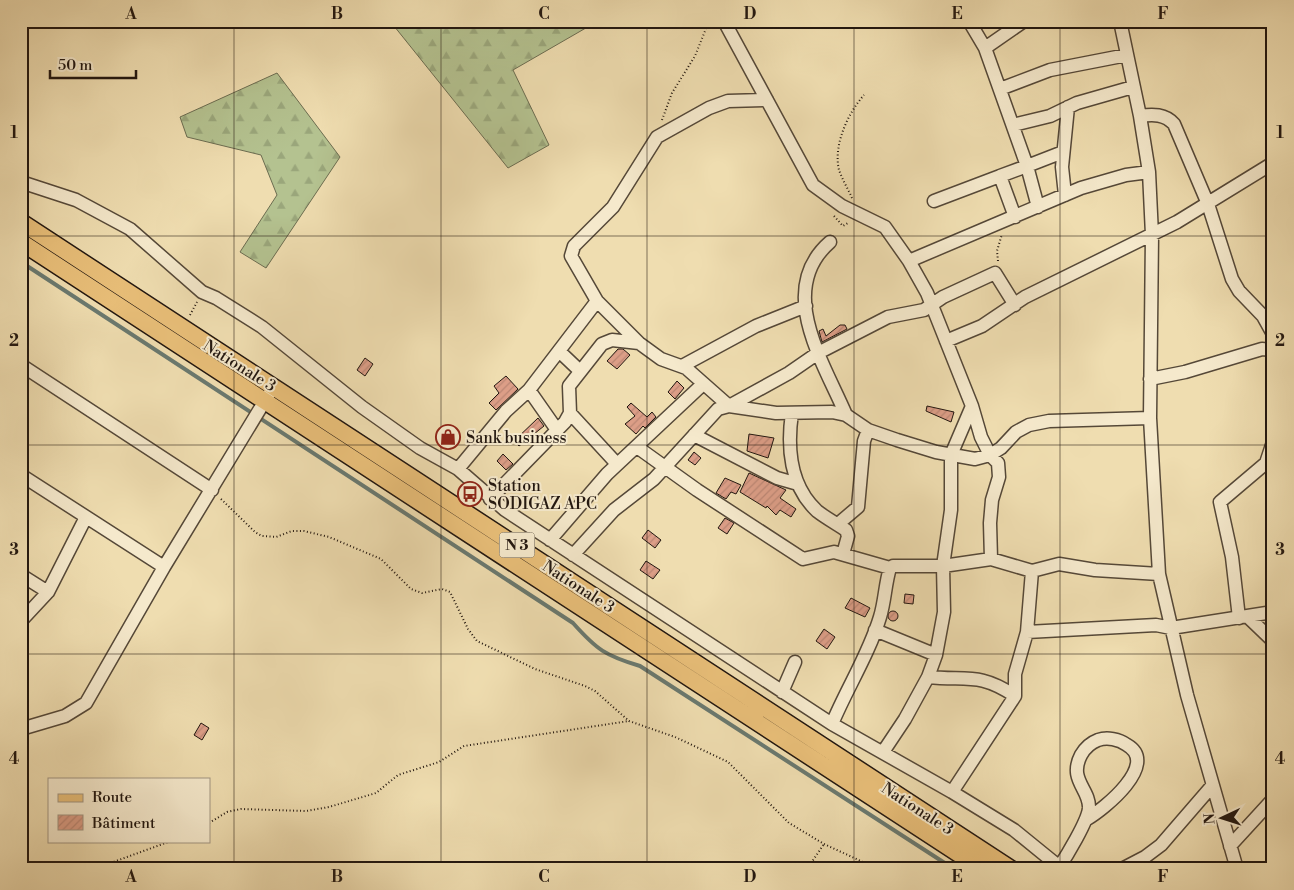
<svg xmlns="http://www.w3.org/2000/svg" width="1294" height="890" font-family="'Libre Bodoni',serif">
	<defs>
		<pattern id="forest-firs" width="22" height="20" patternUnits="userSpaceOnUse" patternTransform="scale(1.25)"><rect width="22" height="20" fill="#b4c290"/><path d="M5 1l3.5 6h-7zM16 11l3.5 6h-7z" fill="#9aa67b"/></pattern>
		<pattern id="building-hatch" width="6" height="6" patternUnits="userSpaceOnUse" patternTransform="scale(1.25)"><rect width="6" height="6" fill="#dc9e87"/><path d="M-1 1l2-2M0 6l6-6M5 7l2-2" fill="none" stroke="#bc8774"/></pattern>
	</defs>
	<rect width="100%" height="100%" fill="#efddb0"/>
	<filter id="stains"><feTurbulence type="fractalNoise" baseFrequency=".004" numOctaves="4"/><feColorMatrix values="0 0 0 0 .2 0 0 0 0 .09 0 0 0 0 .02 0 0 0 .5 -.17"/></filter>
	<radialGradient id="worn" r=".72"><stop offset=".6" stop-color="#630" stop-opacity="0"/><stop offset="1" stop-color="#630" stop-opacity=".3"/></radialGradient>
	<path fill="url(#forest-firs)" stroke="#6b6c50" d="M390 21H598L513 70 549 145 508 168Z
		M277 73 340 157 266 268 240 252 277 195 261 155 187 137 180 117Z"/>
	<g fill="none" stroke-linecap="round" stroke-linejoin="round">
		<path stroke="#6a796f" stroke-width="4" d="M21 262 573 623C597 650 606 656 640 666L954 869"/>
	</g>
	<path fill="url(#building-hatch)" stroke="#221710" d="M840 325H845L847 329 822 342 819 331 823 329 826 336Z
		M618 349H623L630 355 617 369 607 361Z
		M365 358 373 364 365 376 357 370Z
		M506 376 518 389 496 410 489 403 499 393 494 386Z
		M677 381 684 388 675 399 668 392Z
		M631 403 647 417 652 412 656 417 645 428 643 426 636 434 625 424 635 416 627 407Z
		M927 406 954 412 951 422 926 411Z
		M538 418 544 426 519 446 514 441Z
		M749 434 774 438 768 458 747 451Z
		M694 452 701 458 695 465 688 460Z
		M503 454 513 464 506 470 497 461Z
		M749 473 786 490 780 498 796 509 791 517 780 510 776 515 767 506 766 508 740 492Z
		M725 478 741 485 736 494 731 492 726 499 716 493Z
		M725 518 734 523 727 534 718 528Z
		M648 530 661 540 655 548 642 538Z
		M646 561 660 570 653 579 640 570Z
		M905 594 914 595 913 604 904 603Z
		M851 598 870 608 865 617 845 608Z
		M888 616a5 5 0 1 1 10 0a5 5 0 1 1-10 0Z
		M824 629 835 637 827 649 816 641Z
		M201 723 209 728 202 740 194 735Z"/>
	<g fill="none" stroke-linecap="round" stroke-linejoin="round">
		<defs>
			<path id="minor" d="M724 21 813 185 842 206 885 227 909 261 927 293 972 406 981 437 990 455 998 463 999 477 992 500 990 523 991 559
				M969 21 985 48 1027 166 1000 176 1015 217
				M1120 21 1140 116 1149 172 1152 235 1150 418 1159 574 1187 695 1237 869
				M985 48 1024 21
				M1000 89 1050 70 1127 55
				M767 100 728 101 709 108 657 137 613 207 574 246 571 256 597 301 639 343 661 359 686 368 729 406 776 413 832 412 846 415 868 430 897 440 936 452 975 459 990 455 1001 448 1016 432 1029 425 1049 421 1150 418
				M1140 116C1153 114 1165 114 1174 124L1208 204 1232 279 1239 291 1263 316 1273 334
				M1013 125 1050 116 1077 103 1133 87
				M21 182 76 200 130 229 202 292 216 298 262 327 362 407 420 448 458 469 505 510 832 724 952 792 1014 830 1062 869
				M1065 195 1062 167 1068 107
				M934 201 1000 176
				M1038 207 1027 166 1063 152
				M830 242C775 290 824 363 846 415
				M909 261 1081 188 1126 175 1149 172
				M946 341 982 326 1025 297 1177 222 1273 163
				M560 352 580 371
				M21 365 212 490
				M682 366 756 326 806 306
				M1150 379 1185 372 1262 349 1273 350
				M529 390 557 430
				M570 413 617 464
				M792 413C787 447 790 486 817 511 826 518 837 524 846 530L848 536 843 554
				M694 435 777 478 798 484
				M637 447 697 490 803 559 834 552 890 568
				M458 469 506 411 529 390 597 301
				M21 475 164 567
				M490 499 565 422 570 413 569 386 602 344 612 340 639 343
				M838 524 858 507 864 441 868 430
				M550 540 607 474 703 384
				M573 555 614 510 654 479 718 409 729 406 789 373 818 353 888 317 924 310 943 297 995 273 1015 305
				M21 575 48 592
				M1248 617 1273 641
				M1239 618 1232 557 1220 502 1266 463 1273 442
				M21 621 48 592 86 517
				M875 630 936 655
				M1027 632 1156 625 1171 628 1273 612
				M928 677C967 681 979 672 1015 696
				M782 692 795 662
				M832 724C847 688 869 654 880 617 885 601 885 584 890 568L893 566H943L991 559 1032 571 1059 564 1095 570 1159 574
				M21 729 65 716 86 703 164 567 269 394
				M883 752 905 719 928 677 936 655 944 612 943 566 951 510V455L972 406
				M952 792 1015 696V674L1027 632 1032 571
				M1230 846 1273 799
				M1058 869C1066 857 1088 821 1089 808 1090 789 1068 780 1081 755 1085 748 1090 743 1098 740 1107 737 1119 739 1127 745 1160 764 1104 809 1087 819
				M1122 869 1145 857 1161 845 1212 786"/>
			<path id="major" d="M21 222 1011 869
				M21 242 982 869"/>
		</defs>
		<use href="#minor" stroke="#554838" stroke-width="15"/>
		<use href="#major" stroke="#221710" stroke-width="19"/>
		<path stroke="#221710" stroke-width="2" stroke-dasharray="1 2.5" stroke-linecap="butt" d="M662 120 672 93 695 56 709 21
			M852 198C848 189 842 179 839 170 833 145 848 113 864 95
			M834 216 843 226 848 223
			M998 261 997 251 1002 234
			M190 315 197 302
			M221 499 255 532 262 536 276 537 292 531H304L329 537 381 559 411 589 422 593 442 589 450 592 468 629 477 641 535 669 585 686 595 691 629 721 675 737 728 762 789 823 824 844 878 869
			M209 823 227 812 241 809 306 811 329 807 376 793 398 775 439 762 464 746 629 721
			M94 869 171 841
			M807 869 824 844"/>
		<use href="#minor" stroke="#f5e9cc" stroke-width="12"/>
		<use href="#major" stroke="#e8be78" stroke-width="16"/>
	</g>
	<path fill="none" stroke="#221710" stroke-width="1" stroke-opacity="0.55" d="M234 21V869M441 21V869M647 21V869M854 21V869M1060 21V869M21 236H1273M21 445H1273M21 654H1273"/>
	<defs>
		<symbol id="shop-ring" viewBox="-11 -11 22 22"><circle r="9.5" fill="#f5e9cc" stroke="#8f2418" stroke-width="1.5"/><path d="M-5-2.5h2.3a2.7 3.5 0 0 1 5.4 0H5L5.5 6h-11ZM-1.5-2.5h3a1.5 2.3 0 0 0-3 0Z" fill="#8f2418"/></symbol>
		<symbol id="bus-ring" viewBox="-11 -11 22 22"><circle r="9.5" fill="#f5e9cc" stroke="#8f2418" stroke-width="1.5"/><path d="M-5-6H5V4H4V6H2V4H-2V6H-4V4H-5ZM-3.5-4V0h7V-4ZM-3.5 1.2v1.5H-2V1.2ZM2 1.2v1.5H3.5V1.2Z" fill="#8f2418"/></symbol>
	</defs>
	<g fill-rule="evenodd">
		<use href="#shop-ring" x="434" y="423" width="28" height="28"/>
		<use href="#bus-ring" x="456" y="480" width="28" height="28"/>
	</g>
	<g text-anchor="middle" stroke-width="4" stroke-linejoin="round" paint-order="stroke">
		<rect fill="#f5e9cc" stroke="#615648" stroke-width="1" x="499.5" y="532.5" width="35" height="25" rx="4"/>
		<g font-size="15" font-weight="bold" fill="#221710">
			<text x="517" y="550">N 3</text>
		</g>
		<g font-size="16" fill="#221710" stroke="#f5e9cc">
			<text transform="translate(240 365) rotate(32)" y="6">Nationale 3</text>
			<text transform="translate(579 586) rotate(33)" y="6">Nationale 3</text>
			<text transform="translate(918 808) rotate(33)" y="6">Nationale 3</text>
		</g>
		<g font-size="16" fill="#221710" stroke="#f5e9cc" text-anchor="start">
			<text x="466" y="443">Sank business</text>
			<text x="488" y="491">Station<tspan x="488" dy="18">SODIGAZ APC</tspan></text>
		</g>
	</g>
	<rect width="1294" height="890" fill="none" stroke="#efddb0" stroke-width="55"/>
	<rect x="48" y="778" width="162" height="65" fill="#f5e9cc" stroke="#a19581"/>
	<rect x="58" y="794" width="25" height="8" fill="#e8be78" stroke="#a19581"/>
	<text x="92" y="802" font-size="15" fill="#221710">Route</text>
	<rect x="58" y="815" width="25" height="15" fill="url(#building-hatch)" stroke="#a19581"/>
	<text x="92" y="828" font-size="15" fill="#221710">Bâtiment</text>
	<g transform="translate(1222 818) rotate(266)" stroke="#f5e9cc" stroke-width="4" paint-order="stroke">
	<path d="M0-4L9 19L0 12L-9 19Z" fill="#221710"/>
	<text y="-8" font-size="14" font-weight="bold" text-anchor="middle" fill="#221710">N</text>
	</g>
	<path d="M50 70v8h86v-8" fill="none" stroke="#221710" stroke-width="2.5"/>
	<text x="58" y="70" font-size="15" fill="#221710" stroke="#f5e9cc" stroke-width="4" paint-order="stroke">50 m</text>
	<rect x="28" y="28" width="1238" height="834" fill="none" stroke="#221710" stroke-width="2"/>
	<g font-size="16" text-anchor="middle" font-weight="bold" fill="#221710">
		<text x="131" y="19">A</text>
		<text x="337" y="19">B</text>
		<text x="544" y="19">C</text>
		<text x="750" y="19">D</text>
		<text x="957" y="19">E</text>
		<text x="1163" y="19">F</text>
		<text x="14" y="138">1</text>
		<text x="1280" y="138">1</text>
		<text x="14" y="346">2</text>
		<text x="1280" y="346">2</text>
		<text x="14" y="555">3</text>
		<text x="1280" y="555">3</text>
		<text x="14" y="764">4</text>
		<text x="1280" y="764">4</text>
		<text x="131" y="882">A</text>
		<text x="337" y="882">B</text>
		<text x="544" y="882">C</text>
		<text x="750" y="882">D</text>
		<text x="957" y="882">E</text>
		<text x="1163" y="882">F</text>
	</g>
	<rect width="100%" height="100%" filter="url(#stains)"/>
	<rect width="100%" height="100%" fill="url(#worn)"/>
</svg>
